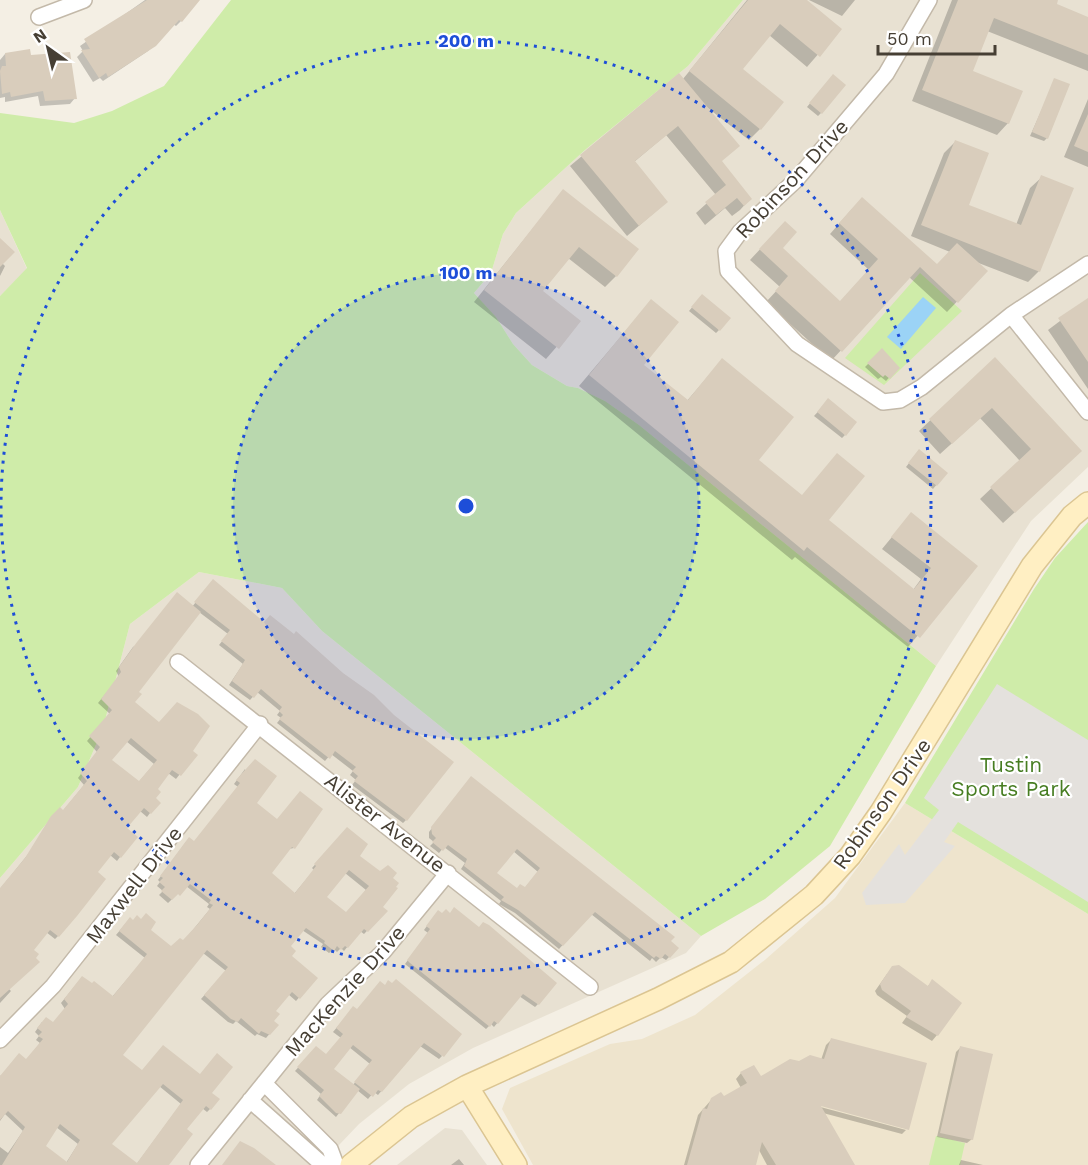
<svg xmlns="http://www.w3.org/2000/svg" width="1088" height="1165" font-family="'Work Sans',sans-serif">
	<rect width="100%" height="100%" fill="#f4efe4"/>
	<path fill="#e8e1d2" d="M743 0H1088V467L1031 521 936 666 639 425 605 401 578 388 567 386 532 365 513 344 496 317 474 293 491 273 503 234 516 213 585 150 688 66Z
		M0 210 27 269 0 296Z
		M199 572 282 588 322 631 701 936 686 953 473 1048 409 1084 359 1124 320 1165H0V878L78 787 103 728 130 624Z
		M445 1128 462 1130 487 1165H397Z"/>
	<path fill="#eee4cd" d="M905 803 1088 914V1165H533L502 1109 510 1088 610 1044 642 1039 695 1015 766 959 835 898Z"/>
	<path fill="#cfeca9" d="M231 0H743L688 66 585 150 516 213 503 234 491 273 474 293 496 317 513 344 532 365 567 386 578 388 605 401 639 425 936 666 830 846 765 899 701 936 322 631 282 588 199 572 130 624 103 728 78 787 0 878V296L27 268 0 210V113L74 123 112 111 164 86Z
		M920 273 962 311 884 385 845 358Z
		M1088 522V914L905 803 1034 589 1055 558Z
		M936 1136 965 1143 960 1165H929Z"/>
	<path fill="#e4e1dd" d="M997 684 1088 740V902L958 822 944 842 955 846 905 903 866 905 862 893 899 844 905 855 939 810 924 798Z"/>
	<path fill="#9bd3f6" d="M923 297 936 308 901 349 887 337Z"/>
	<path fill="#0003" fill-rule="evenodd" d="M145 0H198L181 21 176 26 173 24 148 51 103 81 100 78 93 82 77 57 83 51 80 46Z
		M747 0H804L840 29 807 67 769 35 741 69 760 129 749 140 704 105 721 162 750 199 740 210 732 216 725 208 705 225 696 213 716 195 666 135 634 162 655 212 627 236 570 166 679 75 683 79Z
		M809 0H855L842 16Z
		M952 0H1055V5L1088 19V71L987 31 971 72 1008 123 997 135 912 101Z
		M5 54 30 57 75 98 70 104 40 106 38 96 5 102V97L0 98V60Z
		M830 79 821 113 818 116 807 107Z
		M1055 80 1047 138 1044 141 1030 136Z
		M1088 99V167L1064 157Z
		M955 142 967 206 1016 225 1030 188 1042 177 1039 271 1028 282 976 262 986 271 947 312 909 277 831 361 766 302 780 287 750 260 775 233 780 248 840 302 869 270 830 234 852 209 936 266 950 252 911 236 944 153Z
		M563 191 616 276 605 287 568 258 541 292 579 321 546 359 474 302Z
		M0 239 2 263 5 266 0 276Z
		M699 299 719 330 716 333 689 311Z
		M1088 300V389L1048 330Z
		M651 301 642 365 686 402 722 360 757 460 826 520 913 590 921 579 882 549 911 514 976 566 908 647 795 557 792 560 579 386Z
		M882 350 898 368 886 381 881 377 878 379 865 367Z
		M995 359 1069 462 1003 523 980 499 1020 461 980 418 940 454 919 431Z
		M825 404 845 435 842 438 814 416Z
		M916 454 946 473 933 489 906 467Z
		M210 584 406 820 403 823 352 785 356 780 350 775 353 771 331 754 325 761 277 723 281 718 277 715 280 711 257 692 250 700 229 685 243 664 219 645 228 634 199 612 137 692 133 703 195 755 176 779 168 773 156 790 150 813 147 817 140 811 125 828 120 857 117 861 110 855 95 872 58 936 55 939 46 932 34 946 9 989 11 991 0 1003V889L84 785 78 778 97 752 87 741 110 714 98 703 119 677 116 671 133 647 192 607ZM126 741 154 764 138 783 110 761Z
		M245 769 255 804 294 848 288 849 269 874 294 894 314 870 312 868 347 829 358 856 380 873 391 878 381 907 386 911 364 934 360 931 344 951 341 948 337 952 334 949 329 953 321 947 323 944 302 930 289 946 290 956 316 978 296 1001 288 994 274 1011 272 1021 277 1025 266 1038 257 1034 255 1036 236 1021 233 1024 228 1022 201 999 226 971 203 953 121 1055 142 1072 210 1093V1109L207 1112 202 1108 185 1129 167 1165H0V1147L8 1153 23 1131 5 1114 0 1121V1076L26 1061 40 1043 36 1040 39 1036 35 1032 42 1022 53 1024 65 1009 61 1003 79 981 112 997 145 958 116 935 127 922 149 931 171 948 183 942 210 909 207 907 209 904 186 886 168 903 159 895 163 891 157 886 160 882 158 880 186 842 194 843 238 787 234 784ZM345 873 366 890 346 914 325 897ZM159 1086 181 1104 136 1165 110 1144ZM56 1127 78 1144 66 1163 44 1146Z
		M468 781 669 942V957L666 960 661 957 656 962 652 958 650 961 591 914 559 949 515 913 499 904 501 901 461 869 465 863 444 847 439 853 430 846 434 842 429 838V832ZM513 851 538 872 524 889H516L495 873Z
		M435 915 538 1004 535 1007 519 996 494 1027 491 1024 486 1029 405 964 428 933 424 930Z
		M887 974 927 987 933 981 937 1035 932 1041 902 1023 907 1016 877 995 875 991Z
		M377 986 442 1056 439 1059 420 1046 378 1095 374 1092 368 1099 357 1090 336 1117 317 1100 321 1094 295 1071 316 1048 326 1055 341 1038 333 1032 350 1012 357 1011ZM349 1047 370 1064 353 1085 332 1069Z
		M831 1040 908 1129 814 1102 813 1105 906 1130 902 1134 823 1113 854 1165H767L759 1150 755 1165H684L698 1115 712 1099 723 1098 741 1088 736 1079 741 1073 760 1078 800 1063 821 1060 826 1045Z
		M960 1048 972 1139 967 1143 937 1137 956 1052Z
		M459 1159 464 1165H451Z
		M961 1160 983 1165H959Z"/>
	<path fill="#d9cdbc" fill-rule="evenodd" d="M147 0H200L182 22 179 20 156 46 108 77 106 73 99 78 81 50 90 49 84 39Z
		M748 0H807L842 29 820 57 780 24 743 69 784 102 761 130 689 71Z
		M958 0H1058L1057 4 1088 17V55L994 18 973 71 1023 91 1009 124 922 90Z
		M30 49 31 55 70 52 77 99 45 101 43 91 11 97 10 92 2 94 0 71 2 66H6L5 53Z
		M679 73 740 146 722 161 752 199 744 206 737 198 716 215 705 202 726 185 678 126 635 161 668 202 639 226 580 155Z
		M833 74 846 85 822 114 809 103Z
		M1054 78 1070 84 1048 139 1032 132Z
		M1088 114V152L1074 146Z
		M955 140 989 153 969 205 1021 225 1041 175 1074 188 1040 272 921 225Z
		M563 189 639 249 617 277 579 247 543 291 581 321 559 349 484 290Z
		M862 197 937 264 957 243 988 271 958 303 920 267 842 352 775 291 788 276 759 249 785 221 797 232 783 248 840 301 878 259 839 223Z
		M0 238 15 252 0 267Z
		M702 294 731 318 720 331 691 307Z
		M1088 298V362L1058 318Z
		M651 299 679 322 644 365 688 400 722 358 794 417 759 460 802 495 837 453 865 476 829 520 914 589 931 568 891 537 911 512 978 566 920 638 807 547 804 551 589 375Z
		M882 348 900 368 890 379 885 375 883 377 867 363Z
		M995 357 1082 451 1015 513 990 487 1031 449 992 408 952 444 929 419Z
		M828 398 857 422 846 436 817 412Z
		M919 449 948 473 937 486 908 463Z
		M213 579 264 622 270 615 294 634 296 631 343 673 374 695 394 715 454 762 407 821 354 781 358 776 352 771 356 767 335 751 330 759 279 719 283 715 279 711 282 707 261 689 254 698 232 681 245 660 221 641 230 630 194 602Z
		M177 592 201 612 139 692 142 694 135 702 159 722 177 702 198 714 210 726 193 751 198 755 181 776 172 770 158 789 161 792 156 798 161 803 151 814 144 808 127 828 138 837 121 858 114 852 98 872 106 879 77 916 59 937 50 930 34 950 39 954 36 958 40 962 0 998V888L25 858 51 816 60 807 63 810 87 781 80 773 100 747 89 736 112 710 101 699 121 672 119 667 137 642ZM131 738 157 760 139 781 112 760Z
		M255 759 277 776 257 803 277 819 300 791 323 809 295 849 292 847 272 873 295 893 316 866 314 864 347 827 368 844 360 856 380 871 388 865 397 873 393 878 399 883 396 887 398 888 383 907 388 911 368 932 364 929 348 948 345 946 341 950 337 946 334 951 324 943 325 941 306 928 291 946 296 951 292 956 318 978 300 999 292 992 276 1011 280 1014 274 1021 279 1025 270 1035 261 1031 259 1034 241 1018 238 1022 231 1019 204 995 228 967 207 950 123 1055 142 1070 163 1045 200 1074 217 1053 233 1067 212 1093 220 1099 211 1110 206 1106 187 1129 193 1134 169 1165H2L25 1127 8 1111 0 1120V1076L19 1053 26 1059 43 1039 38 1036 42 1032 37 1028 46 1017 53 1022 68 1004 64 999 82 976 92 983 94 981 113 996 147 954 119 931 130 917 133 920 137 915 141 919 146 913 156 922 151 930 171 946 180 938 183 940 197 925 213 905 209 903 211 900 190 884 180 896 178 894 172 900 161 891 165 887 159 882 163 878 160 876 189 837 194 841 240 783 236 780ZM349 870 369 886 346 912 327 897ZM163 1084 183 1100 137 1163 112 1144ZM60 1124 80 1140 67 1162 46 1146Z
		M471 776 675 937 671 941 679 948 670 958 665 954 661 959 656 956 654 958 595 912 563 946 518 910 501 900 504 897 464 866 467 859 448 845 443 851 432 842 436 838 432 834 431 827ZM517 849 540 868 525 887 520 884 517 888 497 873Z
		M454 907 479 927 483 922 489 925 557 983 539 1005 523 994 498 1024 494 1021 490 1027 410 963 407 960 430 929 426 926 438 910 442 913 446 909 450 913Z
		M899 965 928 986 932 979 962 1003 938 1036 906 1017 911 1011 882 990 880 984 892 966Z
		M396 979 462 1034 444 1057 424 1043 382 1092 378 1090 373 1097 354 1082 372 1060 353 1045 334 1069 360 1089 341 1114 336 1113 319 1096 324 1090 297 1067 316 1046 326 1054 343 1034 336 1028 353 1006 357 1009 380 981 385 985 388 980 392 983Z
		M831 1038 927 1063 909 1130 821 1106 855 1165H776L762 1142 756 1165H687L703 1108 707 1109 711 1098 721 1092 724 1096 747 1083 740 1072 754 1065 761 1076 790 1059 799 1061 810 1055 824 1059Z
		M960 1046 993 1054 973 1140 940 1133Z
		M240 1141 254 1148 276 1165H222Z"/>
	<g fill="none" stroke-linecap="round" stroke-linejoin="round">
		<defs>
			<path id="street" d="M929 0 886 74 796 180 740 232 726 251 728 271 797 344 883 402 900 400 922 387 1011 315 1088 264
				M39 17 84 0
				M1011 315 1088 412
				M178 662 590 987
				M0 1040 53 986 260 724
				M264 1083 330 1149 336 1165
				M250 1100 323 1165
				M198 1165 328 1004 383 952 448 873"/>
			<path id="secondary" d="M467 1086 516 1165
				M351 1165 411 1117 467 1086 658 999 731 962 814 895 850 856 881 812 1032 566 1072 516 1088 503"/>
		</defs>
		<use href="#street" stroke="#c3b9a9" stroke-width="18"/>
		<use href="#secondary" stroke="#dbc592" stroke-width="24"/>
		<use href="#street" stroke="#fff" stroke-width="15"/>
		<use href="#secondary" stroke="#ffefc3" stroke-width="21"/>
	</g>
	<circle cx="466" cy="506" r="233" fill="#1d4ed8" fill-opacity=".12"/>
	<g fill="none" stroke="#1d4ed8" stroke-width="3" stroke-dasharray="3 6">
		<circle cx="466" cy="506" r="233"/>
		<circle cx="466" cy="506" r="465"/>
	</g>
	<g text-anchor="middle" stroke-width="4.5" stroke-linejoin="round" paint-order="stroke">
		<g font-size="21" fill="#463f34" stroke="#fff">
			<text transform="translate(792 179) rotate(-47)" y="7">Robinson Drive</text>
			<text transform="translate(882 804) rotate(-55)" y="7">Robinson Drive</text>
			<text transform="translate(385 823) rotate(38)" y="7">Alister Avenue</text>
			<text transform="translate(134 885) rotate(-52)" y="7">Maxwell Drive</text>
			<text transform="translate(345 991) rotate(-48)" y="7">MacKenzie Drive</text>
		</g>
		<g font-size="21" fill="#477d22" stroke="#fff">
			<text x="1011" y="772">Tustin<tspan x="1011" dy="24">Sports Park</tspan></text>
		</g>
	</g>
	<circle cx="466" cy="506" r="9" fill="#1d4ed8" stroke="#fff" stroke-width="3"/>
	<g font-size="18" text-anchor="middle" font-weight="bold" fill="#1d4ed8" stroke="#fff" stroke-width="4.5" stroke-linejoin="round" paint-order="stroke">
		<text x="466" y="47">200 m</text>
		<text x="466" y="279">100 m</text>
	</g>
	<g transform="translate(48 48) rotate(326)" stroke="#ffffff" stroke-width="4.5" paint-order="stroke">
	<path d="M0-4.5L10 22L0 15L-10 22Z" fill="#463f34"/>
	<text y="-9" font-size="16" font-weight="bold" text-anchor="middle" fill="#463f34">N</text>
	</g>
	<path d="M878 45v9h117v-9" fill="none" stroke="#463f34" stroke-width="3"/>
	<text x="887" y="45" font-size="18" fill="#463f34" stroke="#ffffff" stroke-width="4.5" paint-order="stroke">50 m</text>
</svg>
